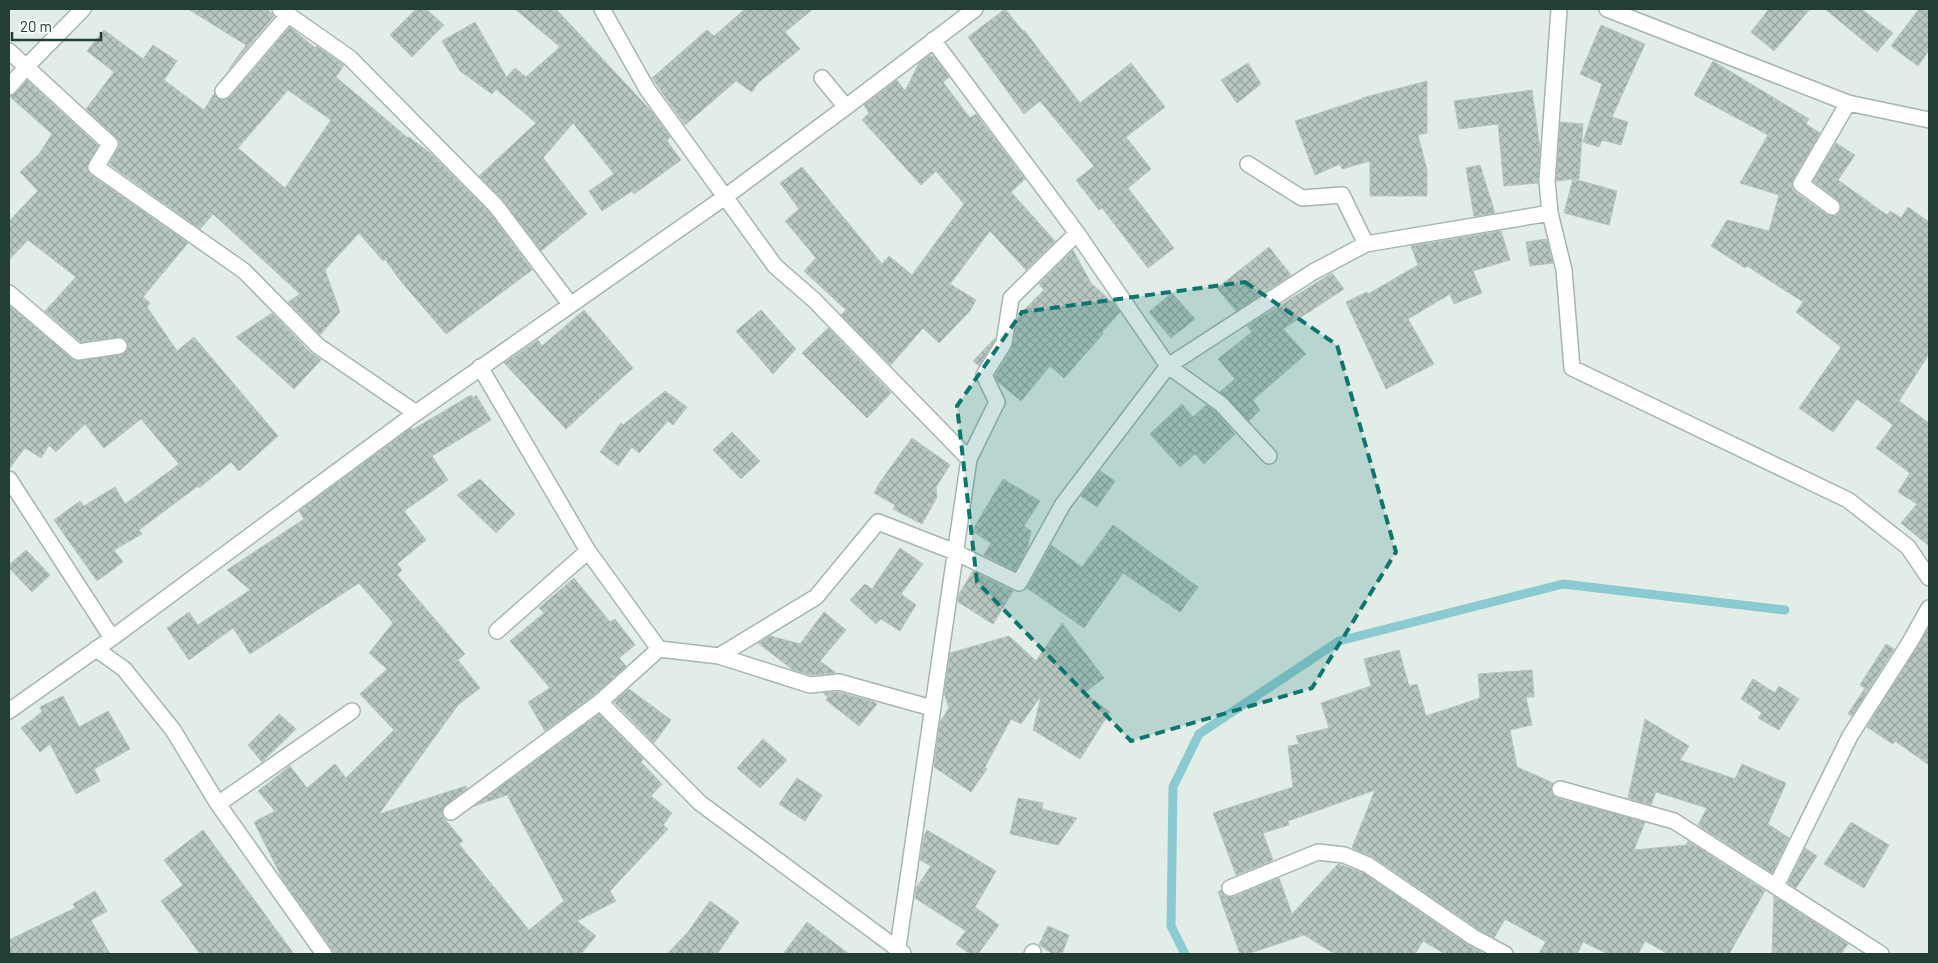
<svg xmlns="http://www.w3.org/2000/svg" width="1938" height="963" font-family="Barlow,sans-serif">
	<defs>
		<pattern id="building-cross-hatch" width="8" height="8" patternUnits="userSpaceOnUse" patternTransform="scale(1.25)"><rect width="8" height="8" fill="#b8c8c1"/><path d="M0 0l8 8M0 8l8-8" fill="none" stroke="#95a49e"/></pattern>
	</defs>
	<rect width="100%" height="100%" fill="#e3ede8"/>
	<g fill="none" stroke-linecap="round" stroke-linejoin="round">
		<path stroke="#8ccad1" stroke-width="9" d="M1185 954 1171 926 1173 787 1199 734 1339 641 1563 584 1785 610"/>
	</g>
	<path fill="url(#building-cross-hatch)" stroke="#b6c6bf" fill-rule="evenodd" d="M188 9H267L274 16 229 69 246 45Z
		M416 9H426L444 25 412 57 390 35Z
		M515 9H556L653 113 670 137 667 141 681 160 634 194 632 191 602 211 589 191 614 174 573 123 543 158 587 214 541 251 503 200 479 176 536 123 496 89 492 94 460 71 442 41 475 22 506 76 496 88 515 68 526 77 560 47Z
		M745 9H813L785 32 800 49 758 83 752 92 736 81 685 125 652 78 707 30 714 36Z
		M1005 9 1023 31 1024 30 1080 103 1131 63 1165 107 1126 137 1151 169 1128 188 1174 248 1148 268 1102 208 1099 210 1076 180 1094 166 1040 101 1024 114 968 37Z
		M1769 9H1810L1774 51 1751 32Z
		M1825 9H1861L1893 33 1877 52Z
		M1919 9H1929V50L1918 66 1891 46Z
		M1601 25 1645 44 1612 117 1628 122 1621 145 1602 140 1599 147 1583 142 1602 84 1580 74Z
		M290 27 315 48 316 46 344 65 336 77 408 138 409 137 430 153 489 212 532 270 446 334 399 279 385 259 383 261 359 233 325 270 340 312 320 335 288 302 300 294 213 214 200 229 109 164 118 148 119 140 86 109 114 72 87 51 104 30 143 59 153 45 177 61 164 80 204 110 214 94 221 100 230 97ZM288 90 331 120 285 188 238 148Z
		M930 55 934 57 949 77 943 82 970 118 976 114 1025 179 1011 192 1055 241 1026 270 990 231 950 284 976 300 970 311 939 343 923 328 891 365 841 315 846 310 804 271 816 258 785 221 799 209 780 183 802 167 882 264 889 256 912 275 964 204 936 171 921 185 862 120 869 113 864 105 897 80 905 91 919 63Z
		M1713 61 1809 119 1806 124 1820 133 1793 180 1792 188 1795 192 1827 215 1835 216 1839 213 1841 208 1838 200 1813 181 1836 143 1855 155 1838 180 1887 215 1890 211 1901 218 1908 207 1929 222V354L1899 401 1929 423V546L1901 523 1917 504 1898 492 1910 473 1876 448 1893 425 1857 399 1833 432 1799 408 1841 347 1796 312 1803 302 1747 266 1745 268 1711 246 1727 220 1769 231 1779 195 1740 183 1768 135 1694 95Z
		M1248 63 1261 84 1237 103 1221 80Z
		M27 80 98 146 87 166 90 174 188 243 143 297 150 303 147 307 177 351 194 337 278 436 239 471 231 462 199 488 198 486 139 530 142 534 114 550 123 562 97 581 54 520 80 501 84 506 115 487 125 504 179 464 141 419 104 448 85 424 56 452 49 445 41 458 25 448 9 469V305L75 361 120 355 125 353 128 345 126 340 118 337 81 342 45 311 76 277 28 240 9 260V221L38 191 20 172 39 154 52 134 9 96 16 93Z
		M1427 81V133L1418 135 1427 170V196H1370V161L1342 169 1340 164 1315 175 1295 121 1362 99V98Z
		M1532 90 1540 149 1538 183 1504 186 1498 124 1459 129 1454 101Z
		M1560 122 1583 124 1579 179H1574L1617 191 1609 225 1564 213 1573 179 1556 181Z
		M1480 165 1495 213 1474 216 1466 168Z
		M1501 231 1510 260 1473 271 1482 293 1454 304 1450 294 1408 319 1434 364 1386 389 1346 302 1367 292 1368 294 1418 265 1411 246Z
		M1547 239 1553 263 1530 266 1526 242Z
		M1269 247 1291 275 1236 311 1217 288Z
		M1073 250 1091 283 1114 304 1120 312 1102 332 1103 334 1064 378 1050 366 1021 401 998 382 995 376 1012 348 1018 316 1044 290 1039 284Z
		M1332 273 1344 289 1283 329 1306 354 1253 400 1260 410 1249 421 1220 392 1235 379 1218 359 1252 332 1247 326Z
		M1172 293 1195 319 1171 338 1149 312Z
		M584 310 633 368 566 429 504 363 538 340 542 346Z
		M761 310 796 349 773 374 736 331Z
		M272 313 311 353 321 360 294 389 236 337Z
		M828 328 891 393 867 418 802 353Z
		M995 338V340L979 366 973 361Z
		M665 391 687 407 673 425 668 421 639 453 632 447 618 466 600 452 621 423 623 425Z
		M471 395 473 398 476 395 491 420 432 456 448 480 404 511 426 540 397 564 402 570 397 575 465 654 458 660 480 688 458 705 379 814 466 786 467 789 443 808V817L463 841 459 844 529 930 564 901 507 795 474 806 599 714 643 759 641 762 662 784 651 796 672 813 663 825 668 829 610 891 616 901 577 921 596 936 581 954H333L332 949 283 880 254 822 275 811 258 791 290 766 307 788 335 764 346 778 394 730 360 694 387 669 369 653 393 623 359 583 250 654 233 628 189 660 167 628 189 612 198 625 250 590 227 570 304 519 299 511 411 428 412 430Z
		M1182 404 1193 417 1206 405 1215 411 1235 434 1204 464 1195 454 1180 467 1150 434Z
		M732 432 760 461 741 479 713 450Z
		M912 438 950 465 936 487 937 497 922 524 893 509 895 505 874 493 880 482Z
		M1100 471 1115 481 1097 507 1081 496Z
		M480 479 515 514 496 533 457 495Z
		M1003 479 1040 501 1024 526 1031 531 1027 549 1015 571 984 555 991 543 972 531Z
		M1113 525 1198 587 1180 612 1123 573 1084 628 1027 588 1051 545 1082 567Z
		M900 548 923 564 901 594 916 605 900 631 881 619 876 624 850 600 865 584 872 589Z
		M26 550 50 575 32 592 9 568V565Z
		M973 571 1013 591 993 624 958 602 959 594Z
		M574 578 610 622 615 619 635 645 619 658 626 666 615 676H611L613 678 594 695 545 731 528 702 550 688 510 641 544 613 539 608Z
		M824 612 846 630 820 661 836 673 811 675 793 670 758 643 770 636 800 644Z
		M1062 623 1104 678 1084 693 1110 712 1080 759 1033 730 1041 696 1021 724 1011 719 985 767 987 769 971 792 934 767 940 722 949 708 944 693 950 653 1009 636 1036 661Z
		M1929 627V765L1895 741 1893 744 1867 727Z
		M1886 644 1894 649 1852 716 1848 714 1865 688 1860 685Z
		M1399 650 1409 686 1417 684 1426 716 1480 698 1478 674 1532 670 1534 697H1526L1532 725 1510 730 1517 767 1553 783 1551 792 1557 798 1645 822 1634 850 1686 845 1688 841 1765 891 1729 954H1668L1645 941 1638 954H1608L1583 942 1577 954H1538L1546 942 1505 919 1494 938 1478 929 1373 857 1352 848 1375 790 1288 821 1289 825 1263 833 1273 860 1236 875 1213 813 1293 787 1288 746 1299 744 1296 736 1329 728 1321 703 1371 686 1364 659Z
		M1753 679 1775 693 1779 686 1799 699 1779 730 1758 718 1762 713 1741 699Z
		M629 689 671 720 654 743 614 702Z
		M838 692 874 702 877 704 859 726 826 700 828 697 823 693Z
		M63 696 79 727 108 711 130 749 94 769 100 781 76 794 50 744 40 752 21 728 42 712 40 707Z
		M279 714 296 729 262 762 248 745Z
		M1645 719 1689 746 1680 760 1735 779 1742 764 1786 783 1768 824 1789 838 1772 873 1698 825 1707 808 1656 792 1651 805 1628 798Z
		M763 739 787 760 760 788 737 768Z
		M797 778 822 795 805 821 779 804Z
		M1018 798 1043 803 1042 809 1077 818 1058 845 1010 834Z
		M1851 822 1889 845 1864 888 1824 864Z
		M203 830 294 954H200L161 901 183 885 164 860Z
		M927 830 996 871 975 907 999 925 978 954H970L956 944 966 931 915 898 916 888 931 866 920 860 924 836Z
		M1805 848 1817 856 1796 888 1788 883Z
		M1338 864 1364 873 1468 945 1484 954H1445L1423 941 1415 954H1335L1304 935 1248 954H1240L1218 892 1221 890 1225 896 1233 897 1279 878 1292 914Z
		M95 891 107 911 91 920 110 954H9V940L75 908 73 904Z
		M1774 896 1848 944 1841 954H1772Z
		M710 901 739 922 717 954H667L688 932Z
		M807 922 849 954H783Z
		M1048 926 1069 935 1062 954H1053L1039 945Z"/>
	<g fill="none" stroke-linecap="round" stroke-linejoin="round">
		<defs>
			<path id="minor" d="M280 9 350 58 496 206 570 304
				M602 9 647 89 775 266 814 300 969 459 897 954
				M1559 9 1547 181 1550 213 1564 270 1572 368 1848 500 1908 547 1929 578
				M1607 9 1848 103 1929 120
				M933 40 1077 233 1168 366 1221 404 1269 456
				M9 51 110 144 96 167 244 271 318 346 416 413
				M822 78 846 107
				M9 87 27 66 83 9
				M223 91 288 15
				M1248 164 1302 198 1342 195 1366 244
				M1832 207 1801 184 1848 103
				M9 293 78 352 119 346
				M480 367 588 551 659 649 600 702 700 803 903 953
				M969 459 997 402 984 375 1004 343 1011 298 1077 233
				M9 479 112 638
				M497 631 588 551
				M96 649 124 669 173 730 218 804 324 954
				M659 649 719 656 810 685 839 682 932 708
				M719 656 816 597 878 522 955 552 1019 583 1063 504 1168 366 1313 272 1366 244 1550 213
				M9 711 112 638 416 413 725 197 846 107 975 9
				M1560 789 1674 821 1881 954
				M218 804 352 711
				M451 812 600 702
				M1776 886 1850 736 1910 642 1929 608
				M1230 888 1318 852 1344 855 1368 865 1473 937 1505 954
				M1032 954 1033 952"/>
		</defs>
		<use href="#minor" stroke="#a6b5af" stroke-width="18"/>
		<use href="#minor" stroke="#fff" stroke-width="15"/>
	</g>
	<path fill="#0f766e" fill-opacity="0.2" stroke="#0f766e" stroke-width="4" stroke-dasharray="10 6" stroke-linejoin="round" d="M1245 282 1337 345 1396 552 1312 688 1131 741 977 582 957 406 1022 312Z"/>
	<rect width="1938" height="963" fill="none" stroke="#233e35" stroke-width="20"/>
	<path d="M12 32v8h89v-8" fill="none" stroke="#233e35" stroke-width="2.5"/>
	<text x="20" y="32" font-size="15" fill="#233e35" stroke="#f4f9f6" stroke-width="4" paint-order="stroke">20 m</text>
</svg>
